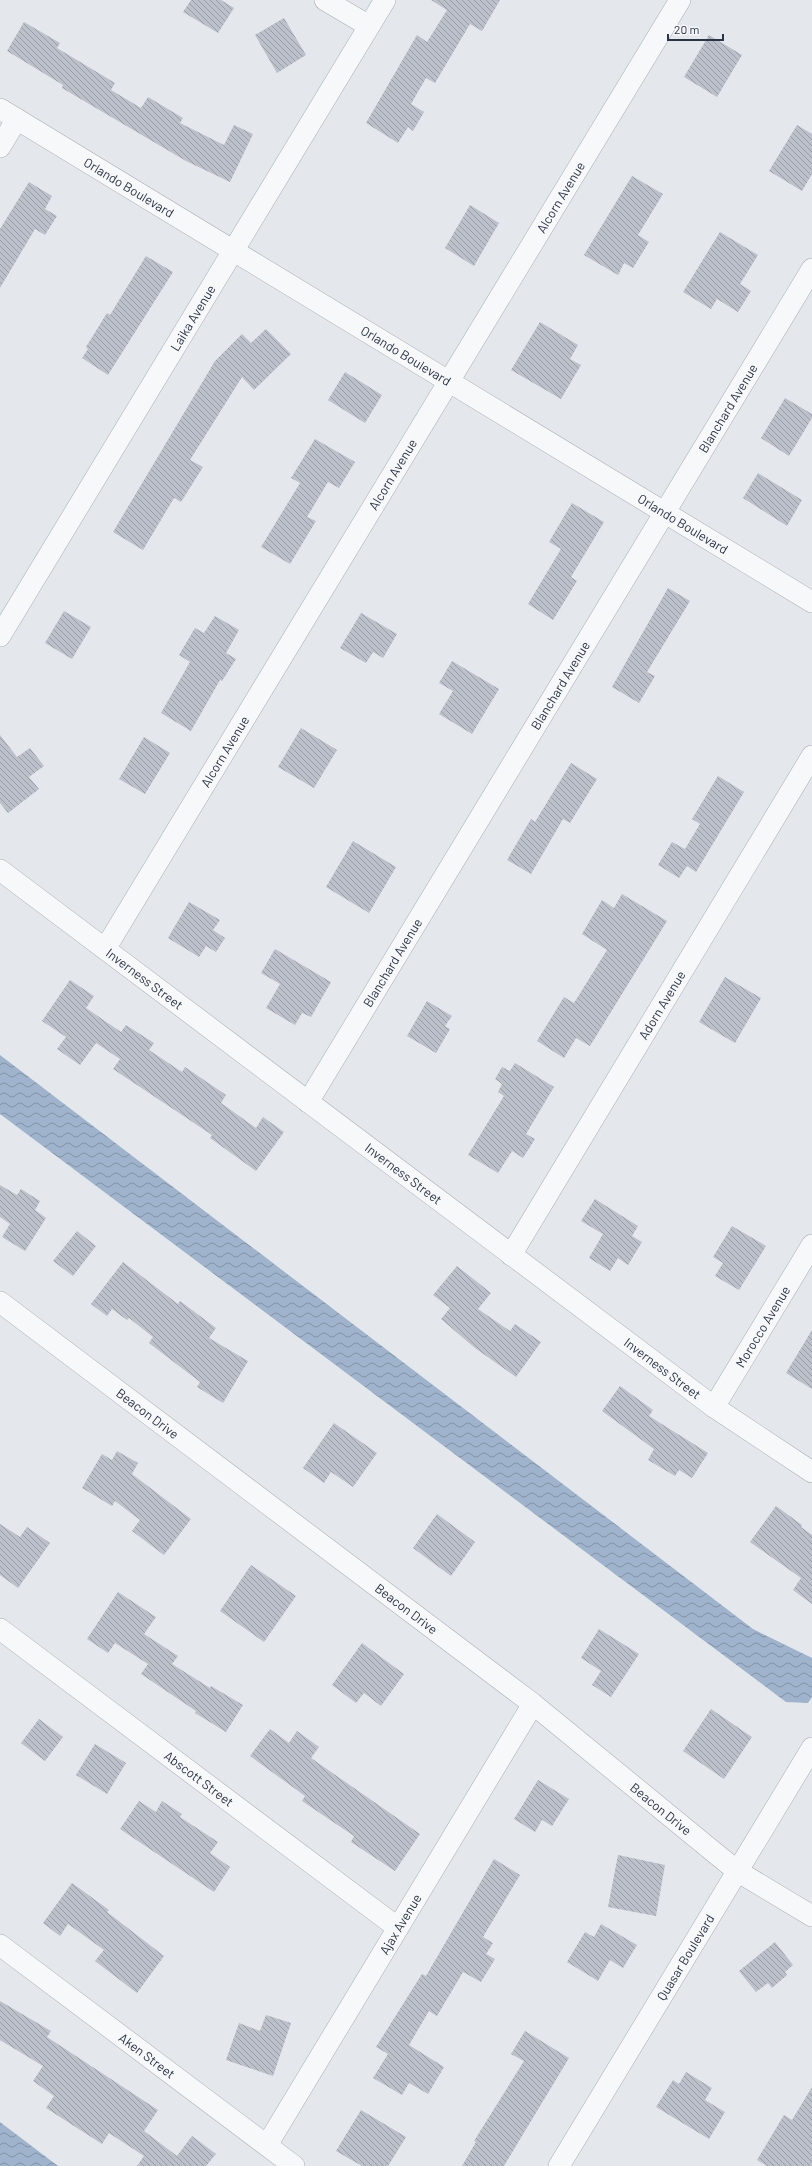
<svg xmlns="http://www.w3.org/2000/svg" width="812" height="2166" font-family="Barlow,sans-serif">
	<defs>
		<pattern id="water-waves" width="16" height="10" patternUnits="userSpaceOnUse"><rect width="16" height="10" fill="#9fb4cc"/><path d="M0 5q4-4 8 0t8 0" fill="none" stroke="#8293a7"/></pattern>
		<pattern id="building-back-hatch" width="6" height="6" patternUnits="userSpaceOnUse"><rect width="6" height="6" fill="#bbc0ca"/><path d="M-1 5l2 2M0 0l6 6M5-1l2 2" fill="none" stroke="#989da6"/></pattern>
	</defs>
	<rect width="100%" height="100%" fill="#e4e7ec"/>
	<path fill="url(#water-waves)" d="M0 1055 753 1629 812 1658V1697L808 1703 786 1702 0 1114Z
		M0 2122 58 2166H0Z"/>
	<path fill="url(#building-back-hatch)" d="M191 0H221L234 8 218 33 183 12Z
		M431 0H500L482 31 470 24 435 83 426 78 411 104 424 112 413 131 408 127 398 143 366 123 417 35 427 42 447 10Z
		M284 18 306 55 277 73 255 35Z
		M24 22 60 43 57 48 115 83 111 90 141 108 148 97 183 118 180 123 224 145 234 125 253 134 230 182 186 161 62 88 63 85 7 51Z
		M709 35 742 55 717 97 684 77Z
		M797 125 812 134V174L802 191 769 171Z
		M632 176 663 194 638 235 649 242 633 268 624 263 618 275 584 255Z
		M29 182 52 196 45 209 57 216 45 235 35 229 0 288V229Z
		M470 205 499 223 474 266 445 248Z
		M720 232 758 255 740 284 751 291 738 312 717 299 711 309 683 292Z
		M146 256 173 272 108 375 82 358 88 349 86 347 107 313 110 315Z
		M540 322 578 345 570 359 581 365 561 399 511 370Z
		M266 329 291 354 254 390 242 377 190 460 203 467 181 502 174 498 143 550 113 532 215 361 242 334 251 343Z
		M345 372 382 395 365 423 328 400Z
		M785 398 812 414V418L789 456 761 438Z
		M315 439 355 462 339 488 328 482 307 517 316 521 290 564 261 547 300 483 291 478Z
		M758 473 802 500 787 526 743 498Z
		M572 503 604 522 571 577 577 581 553 620 528 604 561 549 549 542Z
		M668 588 690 601 647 672 655 676 639 703 612 687Z
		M64 611 91 627 72 659 45 643Z
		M361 613 397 634 383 658 373 652 366 663 340 648Z
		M215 616 239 630 226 653 236 659 222 681 220 680 191 731 161 713 190 662 179 655 195 628 204 633Z
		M452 661 499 689 472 734 439 714 453 691 439 683Z
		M301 728 337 750 314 788 278 767Z
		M0 735 17 757 30 748 44 766 29 777 39 789 8 813 0 803Z
		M144 737 170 753 145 794 119 779Z
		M571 763 597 779 570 823 563 819 531 874 507 860 531 819 535 822Z
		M718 776 744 792 696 872 687 866 679 878 658 865 672 842 685 849 700 824 692 819Z
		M353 841 396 867 369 913 326 887Z
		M622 894 667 921 590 1046 576 1038 564 1058 537 1041 564 997 574 1003 607 950 582 934 602 900 614 908Z
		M189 902 220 920 213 930 225 938 216 952 206 946 199 957 168 938Z
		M275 949 331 982 311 1017 302 1013 295 1025 266 1008 280 984 261 973Z
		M725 977 761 998 735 1043 699 1022Z
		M70 980 94 996 86 1008 121 1032 126 1025 154 1043 149 1050 182 1072 185 1067 226 1095 221 1103 256 1128 263 1117 284 1132 256 1171 210 1138 212 1135 113 1069 120 1059 96 1043 80 1065 57 1049 66 1037 42 1021Z
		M427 1001 452 1016 445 1026 450 1029 436 1053 407 1036Z
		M515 1063 554 1087 526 1134 535 1139 523 1158 512 1151 498 1173 468 1155 504 1096 498 1092 502 1084 495 1079 502 1067 510 1071Z
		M0 1185 17 1195 21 1189 40 1201 35 1210 46 1218 25 1251 2 1237 10 1224 0 1217Z
		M595 1199 638 1226 632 1236 642 1242 628 1265 618 1258 610 1271 589 1258 603 1234 581 1221Z
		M732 1226 766 1246 739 1290 715 1276 723 1263 713 1257Z
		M77 1231 96 1246 73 1276 53 1261Z
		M123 1262 178 1304 180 1301 216 1328 209 1338 248 1361 223 1403 197 1387 200 1382 149 1343 153 1337 129 1318 127 1320 112 1309 107 1316 91 1304Z
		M457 1266 491 1293 478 1309 510 1331 515 1324 541 1342 516 1377 475 1348 441 1319 450 1308 433 1295Z
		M812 1330V1389L786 1373Z
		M620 1386 653 1410 649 1416 708 1453 692 1478 679 1470 675 1476 648 1460 654 1449 602 1411Z
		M334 1423 377 1453 353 1487 331 1472 324 1483 303 1468Z
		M117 1451 138 1463 132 1474 191 1519 164 1555 132 1531 140 1520 115 1501 112 1506 82 1488 102 1454 112 1460Z
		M776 1506 802 1525 801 1527 812 1535V1604L793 1590 801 1578 750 1542Z
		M437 1514 475 1542 451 1576 413 1548Z
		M0 1524 20 1537 27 1527 50 1543 18 1588 0 1575Z
		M251 1565 296 1596 264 1642 220 1611Z
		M118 1592 156 1617 144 1634 178 1656 172 1664 210 1688 211 1686 243 1705 226 1732 195 1713 196 1711 141 1674 148 1664 115 1643 108 1653 87 1639Z
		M599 1629 639 1654 611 1697 592 1685 601 1671 581 1658Z
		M362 1643 404 1674 381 1706 364 1693 356 1703 332 1685Z
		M711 1709 752 1737 724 1779 683 1751Z
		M39 1719 63 1737 45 1761 21 1743Z
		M270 1729 289 1743 297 1731 319 1747 311 1758 420 1834 395 1871 351 1842 354 1836 302 1801 305 1796 250 1756Z
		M95 1744 126 1763 107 1794 76 1775Z
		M538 1780 569 1799 552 1826 542 1820 535 1832 514 1819Z
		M139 1801 156 1812 162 1801 182 1814 180 1817 218 1842 210 1853 230 1867 214 1892 120 1829Z
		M618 1855 665 1865 656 1916 608 1907Z
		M494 1859 520 1875 483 1937 493 1943 486 1954 495 1959 481 1982 463 1972 437 2016 429 2011 409 2045 444 2067 428 2094 409 2083 402 2095 373 2078 388 2054 376 2047 422 1974 426 1976Z
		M72 1883 109 1910 107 1912 164 1956 137 1993 95 1961 104 1950 68 1924 60 1936 43 1923Z
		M601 1924 637 1945 623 1968 610 1960 598 1981 567 1962 585 1932 594 1937Z
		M775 1942 793 1965 785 1972 787 1975 772 1988 768 1983 756 1992 739 1971Z
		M0 2001 51 2031 47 2037 158 2110 144 2131 177 2156 192 2136 216 2154 206 2166H137L144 2156 109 2133 102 2144 46 2108 54 2096 33 2081 43 2066 0 2040Z
		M266 2015 291 2023 273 2076 226 2060 239 2023 260 2031Z
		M525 2031 569 2058 504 2166H462L476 2142 474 2141 524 2061 511 2054Z
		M686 2072 712 2088 705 2100 725 2112 709 2139 656 2107 673 2080 679 2084Z
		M812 2087V2166H767L757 2160 784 2115 792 2120Z
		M361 2110 406 2137 388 2166H362L336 2151Z"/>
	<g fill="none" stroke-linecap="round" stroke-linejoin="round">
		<defs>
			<g id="minor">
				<path d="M325 0 369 26"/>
				<path id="s1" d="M0 109 812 602"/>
				<path d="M0 147 17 119"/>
				<path id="s2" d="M0 636 385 0"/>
				<path id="s3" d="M0 870 714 1407 812 1472"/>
				<path id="s4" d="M105 949 680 0"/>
				<path id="s5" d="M308 1102 812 269"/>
				<path id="s6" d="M511 1255 812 756"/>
				<path id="s7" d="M0 1302 533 1704 737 1871 812 1916"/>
				<path id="s8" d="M714 1407 812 1245"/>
				<path id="s9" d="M0 1629 398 1928"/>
				<path id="s10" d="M0 1945 294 2166"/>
				<path id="s11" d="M267 2145 533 1704"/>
				<path id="s12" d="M559 2166 812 1748"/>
			</g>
		</defs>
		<use href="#minor" stroke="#a9aeb7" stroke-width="22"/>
		<use href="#minor" stroke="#f7f8fa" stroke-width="21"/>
	</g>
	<g text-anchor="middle" stroke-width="3" stroke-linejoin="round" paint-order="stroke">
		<g font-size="13" fill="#2b3445" stroke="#f4f6f9">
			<text dy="5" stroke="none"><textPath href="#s1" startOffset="151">Orlando Boulevard</textPath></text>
			<text dy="5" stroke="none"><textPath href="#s4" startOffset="879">Alcorn Avenue</textPath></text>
			<text dy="5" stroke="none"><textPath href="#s2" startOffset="372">Laika Avenue</textPath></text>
			<text dy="5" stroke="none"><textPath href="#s1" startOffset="475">Orlando Boulevard</textPath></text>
			<text dy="5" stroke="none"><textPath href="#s5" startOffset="811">Blanchard Avenue</textPath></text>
			<text dy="5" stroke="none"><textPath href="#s4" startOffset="555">Alcorn Avenue</textPath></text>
			<text dy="5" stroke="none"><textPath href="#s1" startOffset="799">Orlando Boulevard</textPath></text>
			<text dy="5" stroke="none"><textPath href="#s5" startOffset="487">Blanchard Avenue</textPath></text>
			<text dy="5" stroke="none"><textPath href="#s4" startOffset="231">Alcorn Avenue</textPath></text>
			<text dy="5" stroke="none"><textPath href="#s5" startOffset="163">Blanchard Avenue</textPath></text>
			<text dy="5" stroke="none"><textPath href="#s3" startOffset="181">Inverness Street</textPath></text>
			<text dy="5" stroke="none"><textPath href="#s6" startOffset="292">Adorn Avenue</textPath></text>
			<text dy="5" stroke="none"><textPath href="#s3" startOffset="505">Inverness Street</textPath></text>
			<text dy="5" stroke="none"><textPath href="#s8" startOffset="94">Morocco Avenue</textPath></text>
			<text dy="5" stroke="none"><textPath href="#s3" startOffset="829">Inverness Street</textPath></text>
			<text dy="5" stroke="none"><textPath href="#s7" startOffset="185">Beacon Drive</textPath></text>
			<text dy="5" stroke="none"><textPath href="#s7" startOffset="509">Beacon Drive</textPath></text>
			<text dy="5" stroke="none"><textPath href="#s9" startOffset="249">Abscott Street</textPath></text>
			<text dy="5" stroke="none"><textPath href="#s7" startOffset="833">Beacon Drive</textPath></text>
			<text dy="5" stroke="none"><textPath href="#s11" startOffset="258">Ajax Avenue</textPath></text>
			<text dy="5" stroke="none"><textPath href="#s12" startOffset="244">Quasar Boulevard</textPath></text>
			<text dy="5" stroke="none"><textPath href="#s10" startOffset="184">Aken Street</textPath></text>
		</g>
	</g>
	<path d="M668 34v6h55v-6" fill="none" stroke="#2b3445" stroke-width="2"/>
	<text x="674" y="34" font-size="12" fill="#2b3445" stroke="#f4f6f9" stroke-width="3" paint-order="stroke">20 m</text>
</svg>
